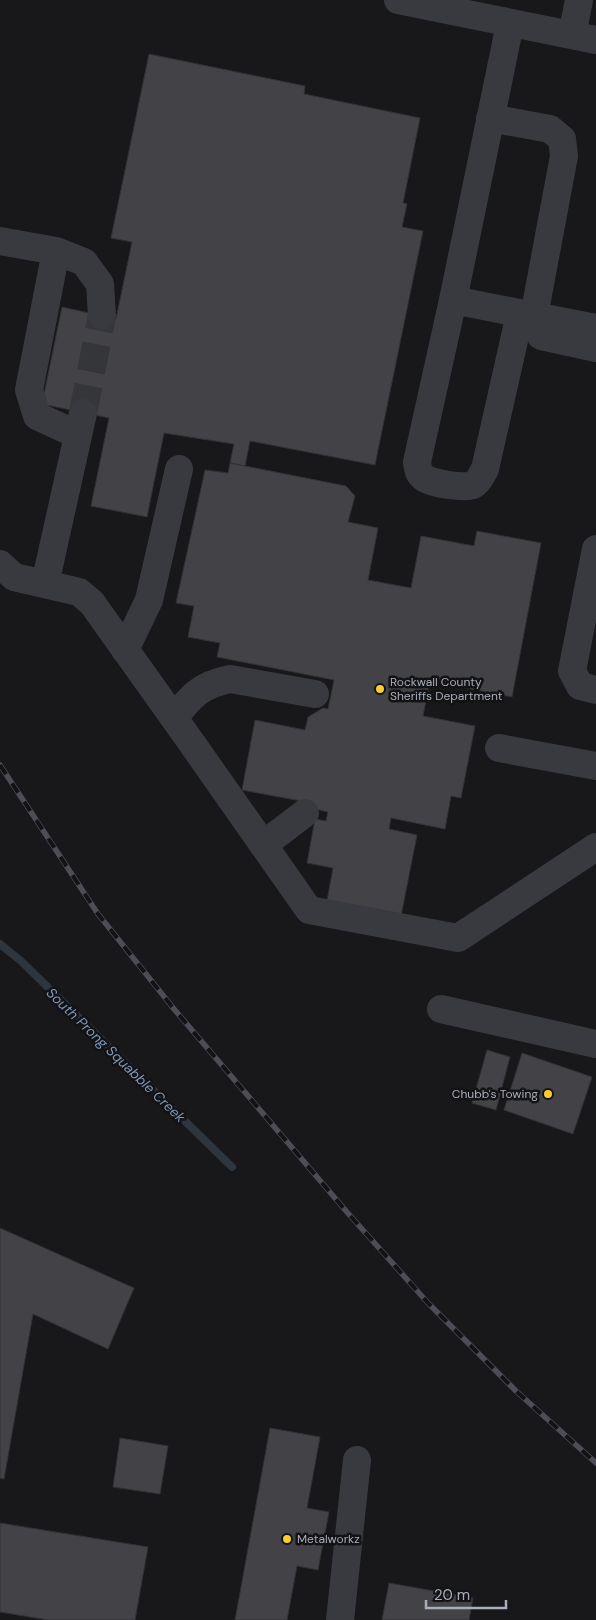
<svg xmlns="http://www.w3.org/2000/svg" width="596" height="1620" font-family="'DM Sans',sans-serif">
	<rect width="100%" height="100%" fill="#18181a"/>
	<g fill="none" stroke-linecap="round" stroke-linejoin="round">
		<path stroke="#2d353f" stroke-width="8" d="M0 944 21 961 232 1167"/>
	</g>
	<path fill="#424247" stroke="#323236" d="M149 54 305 86 304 94 420 118 403 203 407 204 402 227 423 231 375 465 250 441 245 466 230 463 234 444 164 433 147 517 91 506 109 418 42 404 62 307 116 319 132 242 111 238Z
		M230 463 346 486 355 496 348 522 378 528 368 580 411 588 421 536 474 546 477 531 541 543 512 697 430 681 423 716 475 726 461 798 451 796 445 829 391 818 389 829 417 835 400 921 326 906 333 868 307 863 315 819 326 821 328 812 311 808 312 803 242 790 255 720 305 730 308 717 323 708 328 709 334 680 217 657 220 643 188 637 194 606 176 603 205 470 228 473Z
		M487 1050 510 1057 496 1110 472 1103Z
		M522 1053 592 1077 573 1134 504 1110Z
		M0 1228 134 1288 108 1349 33 1314 4 1479 0 1478Z
		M270 1428 320 1437 307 1508 329 1512 318 1570 297 1566 287 1620H235Z
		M120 1438 168 1446 160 1494 113 1487Z
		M0 1523 148 1547 135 1620H48L0 1612Z
		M389 1583 473 1598 469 1620H382Z"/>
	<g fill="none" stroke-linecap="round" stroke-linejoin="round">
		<path stroke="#35363a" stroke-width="28" stroke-dasharray="28 14" stroke-linecap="butt" d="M83 413 102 316"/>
		<path stroke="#393940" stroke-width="28" d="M398 0 596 40
			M510 24 453 300 596 328
			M572 35 579 0
			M490 118 550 129 562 139 564 156 534 316 541 336 596 348
			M0 241 56 251 84 262 100 284 102 316
			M56 251 29 390 37 416 78 435
			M453 300 417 462C418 468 418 473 423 477 429 483 465 489 473 485 479 482 482 474 485 469L520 314
			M596 549 572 671 580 686 596 690
			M0 564 14 577 79 592 92 603 191 742 309 910 458 938 596 847
			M45 584 83 413
			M125 650 149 600 179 469
			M174 718C192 695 201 685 230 679L315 694
			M499 748 596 766
			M263 845 305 813
			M441 1009 596 1044
			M340 1620 357 1460"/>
		<defs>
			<path id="rail" d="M0 765 98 914 174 1009 346 1211 428 1303 516 1391 596 1463"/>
		</defs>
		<use href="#rail" stroke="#4c4d55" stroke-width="5.5"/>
		<use href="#rail" stroke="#131315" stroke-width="4" stroke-dasharray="11" stroke-linecap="butt"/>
	</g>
	<g fill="#fdcc2d" stroke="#131315" stroke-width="2">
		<circle cx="380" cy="689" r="5"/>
		<circle cx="548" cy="1094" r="5"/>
		<circle cx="287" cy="1539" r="5"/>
	</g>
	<g text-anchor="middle" stroke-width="5" stroke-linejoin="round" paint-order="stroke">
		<g font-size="12" fill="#a9adbb" stroke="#131315" text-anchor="start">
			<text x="390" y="686">Rockwall County<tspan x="390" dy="14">Sheriffs Department</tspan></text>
			<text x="538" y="1098" text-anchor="end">Chubb's Towing</text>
			<text x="297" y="1543">Metalworkz</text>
		</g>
		<g font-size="14" font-style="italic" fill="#7f97b7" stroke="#131315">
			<text transform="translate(116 1055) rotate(44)" y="5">South Prong Squabble Creek</text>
		</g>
	</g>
	<path d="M426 1600v8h80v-8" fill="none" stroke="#a9adbb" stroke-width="2.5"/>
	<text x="434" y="1600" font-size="15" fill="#a9adbb" stroke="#131315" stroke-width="4" paint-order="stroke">20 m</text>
</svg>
